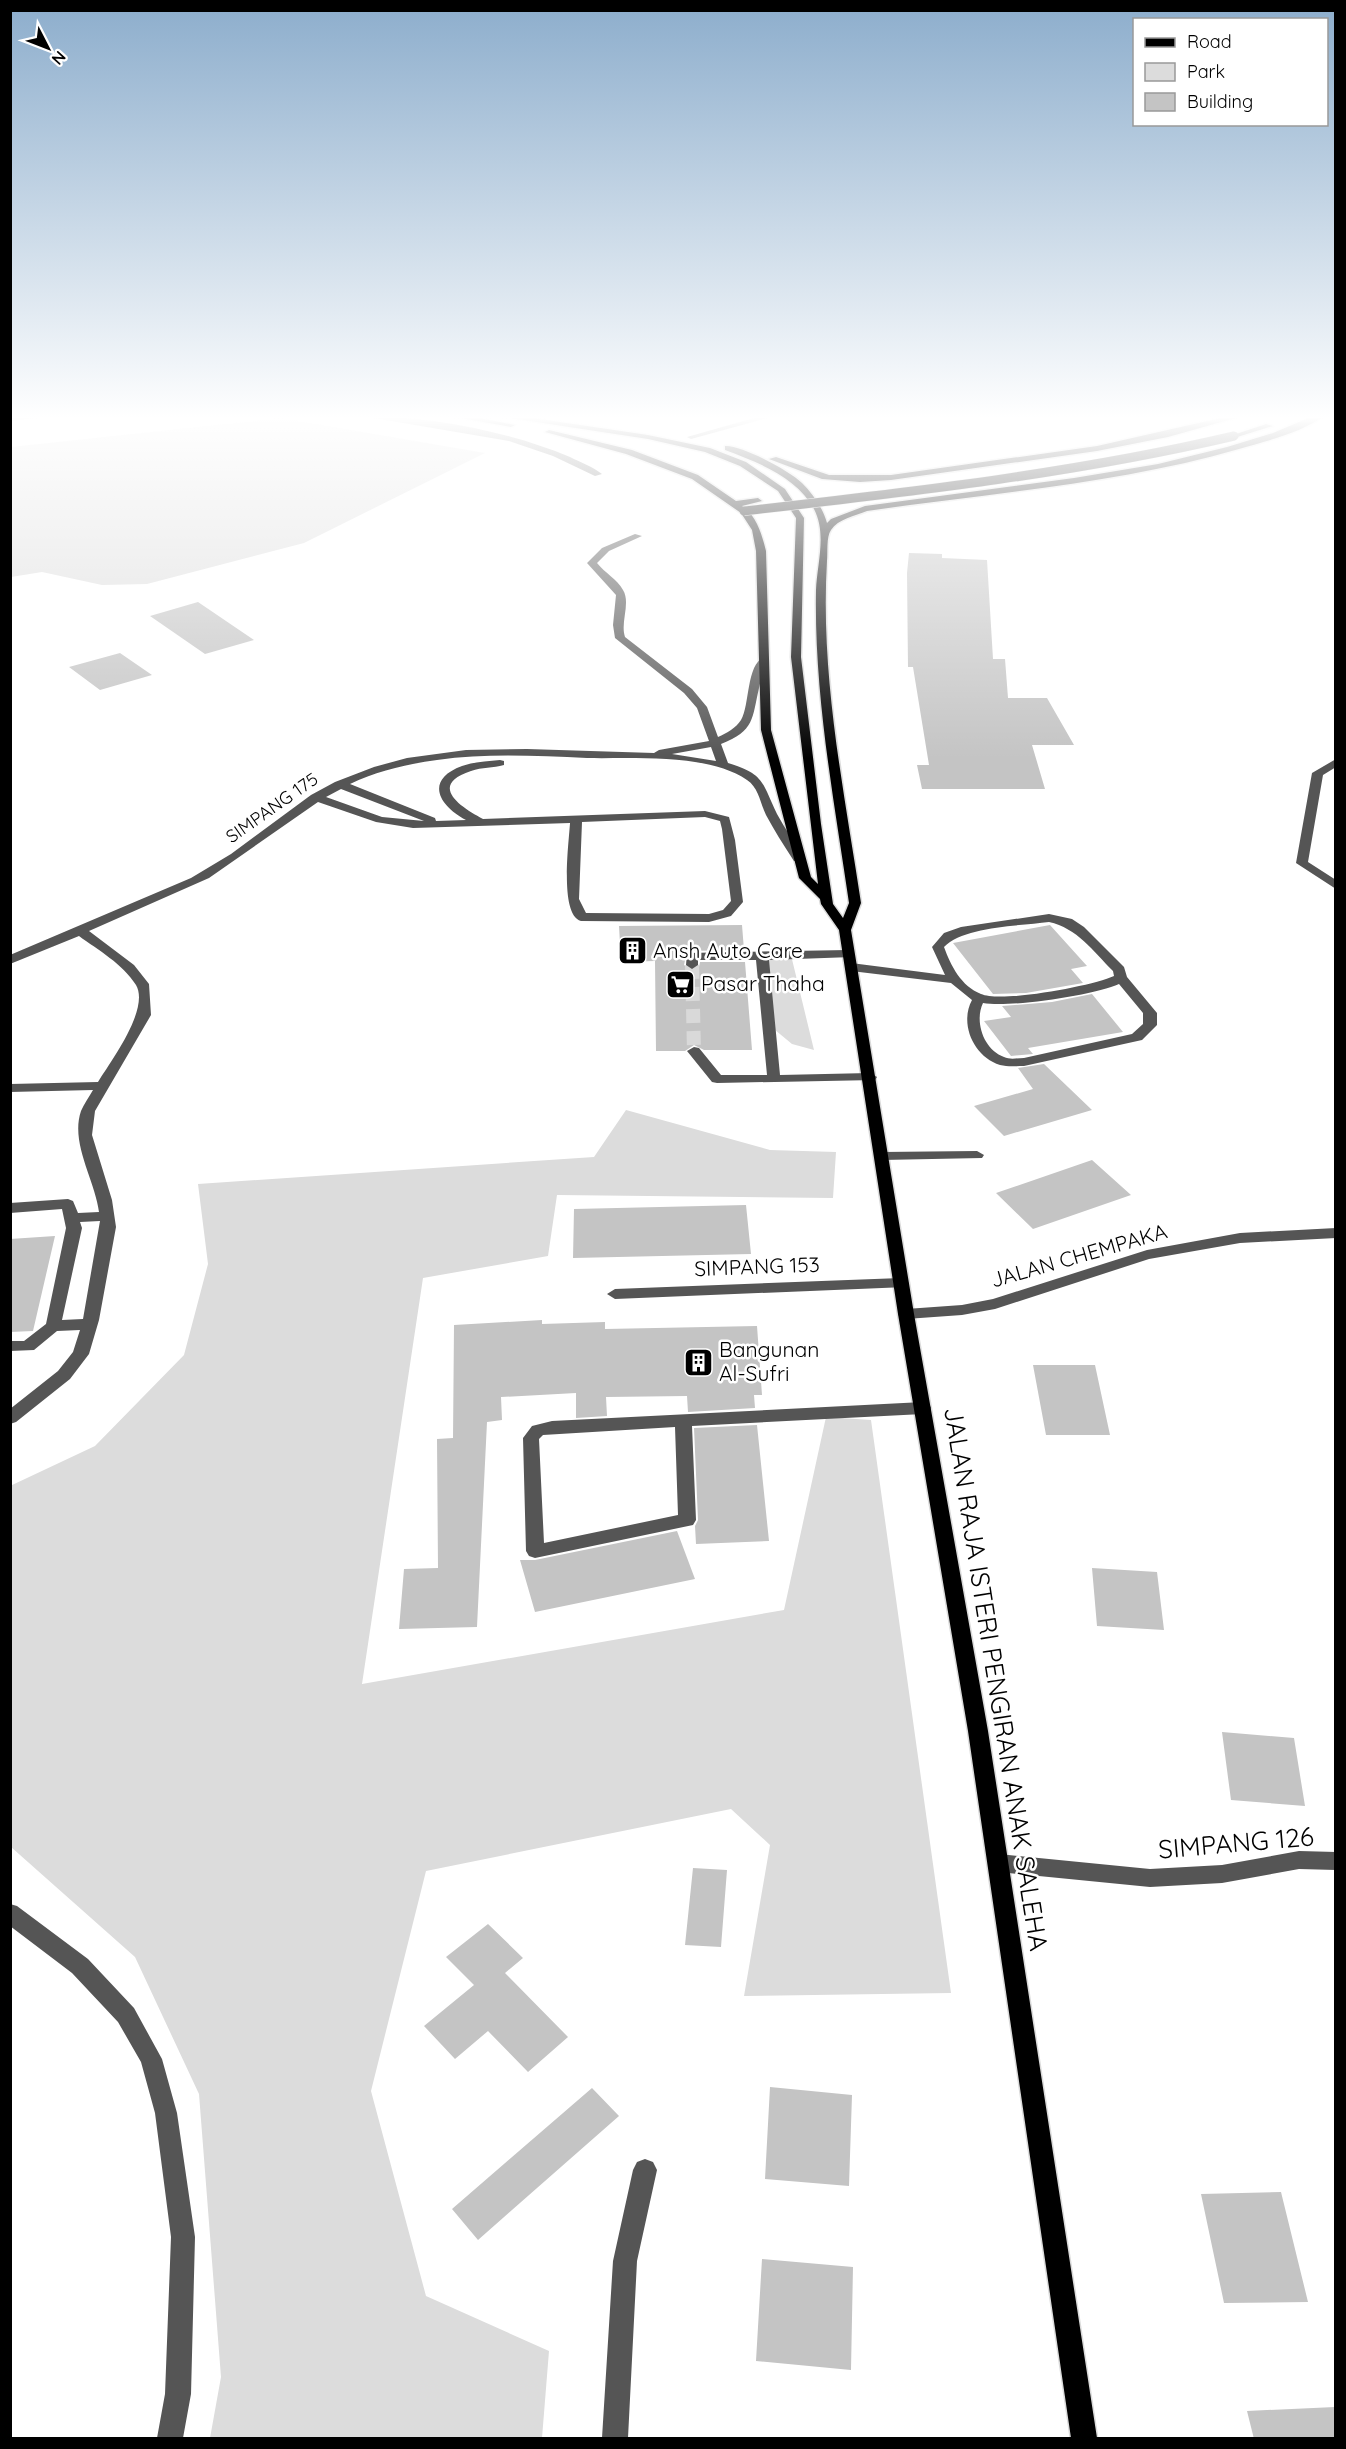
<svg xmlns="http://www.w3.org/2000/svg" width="1346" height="2449" font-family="Quicksand,sans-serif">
	<rect width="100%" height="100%" fill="#fff"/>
	<path fill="#dcdcdc" d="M281 418 485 453 304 543 147 584 102 585 42 572 11 577V447Z
		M790 951 814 1050 792 1044 763 1020 760 952Z
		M626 1110 770 1150 836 1152 833 1198 557 1195 548 1256 423 1278 362 1684 784 1610 826 1417 871 1420 951 1993 744 1996 770 1845 731 1809 426 1871 371 2091 426 2296 549 2351 542 2438H210L221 2377 199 2094 135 1957 11 1847 10 1486 95 1446 184 1355 208 1264 198 1184 594 1157Z"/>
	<path fill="#c4c4c4" d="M909 553 942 554V558L987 560 993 659H1005L1008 698H1047L1074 745H1032L1045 789H922L917 765H929L913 667H908L907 573Z
		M198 602 254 640 205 654 150 616Z
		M120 653 152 675 100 690 69 667Z
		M742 925 744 950 687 951 684 965 693 971 699 967 700 962H745L752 1050H704L694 1045 685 1051H656L655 961 621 962 619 926Z
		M1050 925 1087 966 1071 969 1083 983 1026 993 993 994 953 943Z
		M1092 994 1123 1032 1028 1048 1033 1054 1011 1056 984 1021 1011 1017 1002 1006 1052 1002Z
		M1044 1064 1092 1110 1004 1136 974 1106 1033 1089 1018 1068Z
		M1092 1160 1131 1195 1033 1229 996 1193Z
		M746 1205 751 1254 573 1258 574 1209Z
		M55 1236 33 1331 10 1332V1239Z
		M542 1320V1324L605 1322V1329L757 1326 762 1395H754L755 1408 688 1412 687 1396 606 1397 607 1416 576 1418V1393L501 1397 502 1420 487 1422 477 1627 399 1629 404 1569 438 1568 437 1439 453 1438 454 1325Z
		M1033 1365H1095L1110 1435H1046Z
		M757 1425 769 1541 696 1544 695 1526 698 1520 694 1428Z
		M677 1531 695 1579 535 1612 520 1560H535Z
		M1092 1568 1157 1572 1164 1630 1097 1626Z
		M1222 1732 1294 1738 1305 1806 1231 1800Z
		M693 1868 727 1870 721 1947 685 1945Z
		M488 1924 523 1958 505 1973 568 2037 528 2072 488 2031 455 2059 424 2026 474 1985 446 1957Z
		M770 2087 852 2095 849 2186 765 2179Z
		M592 2088 619 2116 478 2240 452 2209Z
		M1281 2192 1308 2302 1224 2303 1201 2194Z
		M762 2259 853 2267 851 2370 756 2361Z
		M1335 2407V2439H1254L1247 2411Z"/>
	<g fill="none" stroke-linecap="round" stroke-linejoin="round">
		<path stroke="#d9d9d9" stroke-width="14" stroke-dasharray="14 8" stroke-linecap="butt" d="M692 965 694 1051"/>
		<defs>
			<path id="major" d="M449 416H470L515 425 511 427Z
				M497 416H520L648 435 710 448 746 462 785 489 804 518 801 657 821 824 833 904 843 918 849 903C834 800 814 695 816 590 817 564 827 534 814 509 797 477 757 462 725 450V446C742 445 790 471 802 483 813 494 823 508 827 523L831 519 865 506 1074 478 1158 464 1227 447 1273 433 1313 416H1324C1301 433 1266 441 1239 449 1118 484 991 493 867 511 855 516 838 519 831 530 826 537 828 553 827 561 820 676 844 790 861 903L851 930 914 1314 988 1731 1097 2438H1071L968 1731 898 1314 839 930 821 904 820 899 799 878 761 730 756 551 752 530 741 513 692 479 626 454 545 432 549 430 632 450 698 475 736 501 758 498 762 501 742 506C757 516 762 535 766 551L771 730 811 877 818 884 791 657 796 518 778 491 740 466 705 452 648 439Z
				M1229 416H1243L1168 437 1097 451 891 480 860 482 822 479 769 459 776 457 829 475H891L1097 446Z
				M1266 424 1273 426 1234 438 1230 436Z"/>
		</defs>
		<use href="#major" stroke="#dbdbdb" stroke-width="3"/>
		<path fill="#555" fill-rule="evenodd" d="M41 416 37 418 10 421V417Z
			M362 416C429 416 508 431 570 457 580 462 593 467 602 474L595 476 553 456 509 441Z
			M761 416H775L691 439 687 437Z
			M635 534 642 536 609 551 597 563C605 573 617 579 623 590 631 603 620 622 625 637L692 689 707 707 718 737C727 733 736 728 741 720 750 705 746 665 764 657L769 660C765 669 761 678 759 688 752 718 755 731 721 744L728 763C765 774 762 783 777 814 785 829 795 843 804 858L802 861H794L792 858C783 844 774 830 766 815 760 803 759 788 747 780 708 753 633 759 587 758 537 756 487 753 437 760 407 764 377 771 350 784L435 818 436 821 466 820C439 806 424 780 462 766 474 762 487 761 500 760L504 761V765C493 768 482 767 471 771 428 785 460 807 483 819L705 811 729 817 735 840 743 902 731 916 709 922 581 921C559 915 569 842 570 823L413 828 376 822 318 802 209 878 89 931 134 965 149 984 151 1015 95 1111 92 1135 112 1200 116 1227 99 1320 89 1354 70 1379 16 1422 10 1424V1409L58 1371 73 1352 80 1330 57 1331 34 1350 10 1351V1341H24L46 1324 66 1228 62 1209 10 1213V1203L68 1199 73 1201 78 1213 99 1212C95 1180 70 1143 81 1111 84 1104 89 1097 93 1090L10 1092V1084L98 1082C111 1061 150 1009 136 985 123 964 98 950 79 936L10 964V955L191 878 231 854 311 795 335 782 374 767 407 758 466 750 527 749 654 753 659 750 709 741 697 708 684 693 615 638 613 625 616 595 587 563 602 548ZM711 747 716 761 672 754ZM341 789 424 821 382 817 326 797ZM705 817 720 821 722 829 731 901 723 910 709 914 586 913 579 899 582 822ZM100 1221 83 1319 62 1320 82 1228 80 1222Z
			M1336 759V767L1323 775 1308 862 1336 880V889L1296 863 1312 773Z
			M1049 914 1072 919 1084 927 1124 967 1127 977 1157 1013V1025L1142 1040 1024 1066C1016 1066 1008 1067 1000 1065 974 1057 959 1024 972 1000L951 983 851 971 845 967 851 963 945 975 932 947 944 933 961 927ZM1049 922C1077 928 1093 951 1113 971L1114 976C1092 986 1002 1003 981 994 961 986 951 966 944 947 964 926 1020 926 1049 922ZM1119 984 1143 1013V1024L1132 1034 1024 1058C1018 1058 1010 1060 1004 1057 984 1050 974 1022 983 1003 1010 1008 1095 995 1119 984Z
			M848 950 854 954 852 957 769 960 780 1075 870 1073 877 1077 875 1080 717 1083 712 1082 687 1051 694 1047 699 1048 721 1075H767L756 960H698V965L692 969 686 965 687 953Z
			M977 1151 984 1155 982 1158 882 1160 875 1156 882 1152Z
			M1336 1228V1238L1240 1243 1149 1259 995 1309 962 1315 906 1319 900 1318 898 1314 900 1310 906 1309 962 1305 993 1299 1147 1250 1240 1233Z
			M901 1278 909 1283 906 1287 615 1299 607 1294 615 1289Z
			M923 1402 929 1404 931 1408 929 1412 923 1414 692 1426 696 1520 693 1525 535 1558 529 1556 526 1551 523 1438 532 1426 552 1421ZM675 1427 678 1515 544 1543 539 1439 543 1435Z
			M1299 1851 1336 1852V1870L1299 1869 1222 1883 1150 1887 999 1872 992 1869 989 1863 992 1857 999 1854 1150 1869 1222 1865Z
			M10 1904 17 1906 88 1959 134 2008 162 2059 177 2113 195 2237 191 2394 183 2438H157L165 2394 171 2237 155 2113 141 2062 118 2022 72 1973 10 1926Z
			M645 2159 653 2162 657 2170 637 2261 628 2438H602L613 2261 633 2170 637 2162Z"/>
		<use href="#major" fill="#000" fill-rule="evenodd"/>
		<defs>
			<path id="major-bridge" d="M744 511C909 492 1072 474 1234 436"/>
		</defs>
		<use href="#major-bridge" stroke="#dbdbdb" stroke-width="10" stroke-linecap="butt"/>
		<use href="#major-bridge" stroke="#000" stroke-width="9"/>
	</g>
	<linearGradient id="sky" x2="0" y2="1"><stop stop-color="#8cadcc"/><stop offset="0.55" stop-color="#fff"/><stop offset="1" stop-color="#fff" stop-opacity="0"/></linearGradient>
	<rect width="1346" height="759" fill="url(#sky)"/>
	<defs>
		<symbol id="building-square" viewBox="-11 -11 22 22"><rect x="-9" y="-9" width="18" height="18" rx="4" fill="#000" stroke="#fff"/><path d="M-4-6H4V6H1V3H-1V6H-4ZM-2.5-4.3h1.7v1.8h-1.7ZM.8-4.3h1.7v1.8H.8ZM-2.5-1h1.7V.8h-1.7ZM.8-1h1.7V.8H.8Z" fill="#fff"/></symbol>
		<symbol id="supermarket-square" viewBox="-11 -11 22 22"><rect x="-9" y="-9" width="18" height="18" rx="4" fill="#000" stroke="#fff"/><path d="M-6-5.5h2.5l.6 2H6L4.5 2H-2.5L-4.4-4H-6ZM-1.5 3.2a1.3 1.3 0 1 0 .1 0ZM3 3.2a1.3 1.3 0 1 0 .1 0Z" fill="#fff"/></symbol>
	</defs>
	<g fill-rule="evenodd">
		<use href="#building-square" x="616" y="934" width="33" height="33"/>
		<use href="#supermarket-square" x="664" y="968" width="33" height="33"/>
		<use href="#building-square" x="682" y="1346" width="33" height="33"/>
	</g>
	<g text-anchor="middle" stroke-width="5" stroke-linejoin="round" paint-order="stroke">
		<g font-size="18" fill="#000" stroke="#fff">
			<text transform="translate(272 808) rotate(-35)" y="6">SIMPANG 175</text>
		</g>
		<g font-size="21" fill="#000" stroke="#fff" text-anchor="start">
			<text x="653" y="958">Ansh Auto Care</text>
			<text x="701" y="991">Pasar Thaha</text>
			<text x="719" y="1357">Bangunan<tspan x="719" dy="24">Al-Sufri</tspan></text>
		</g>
		<g font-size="21" fill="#000" stroke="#fff">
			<text transform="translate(1079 1256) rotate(-16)" y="7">JALAN CHEMPAKA</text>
			<text transform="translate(757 1267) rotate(-2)" y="7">SIMPANG 153</text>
		</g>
		<g font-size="26" fill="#000" stroke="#fff">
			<text transform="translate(996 1679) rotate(81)" y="9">JALAN RAJA ISTERI PENGIRAN ANAK SALEHA</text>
			<text transform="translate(1236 1843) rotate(-5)" y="9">SIMPANG 126</text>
		</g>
	</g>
	<rect width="1346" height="2449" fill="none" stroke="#000000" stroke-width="24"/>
	<rect x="1133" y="18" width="195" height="108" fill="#ffffff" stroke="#999999" stroke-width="1.5"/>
	<rect x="1145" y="38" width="30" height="9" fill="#000000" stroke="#999999" stroke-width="1.5"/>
	<text x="1187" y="48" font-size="18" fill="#000000">Road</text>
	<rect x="1145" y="63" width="30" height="18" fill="#dcdcdc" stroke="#999999" stroke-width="1.5"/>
	<text x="1187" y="78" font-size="18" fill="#000000">Park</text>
	<rect x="1145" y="93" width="30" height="18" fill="#c4c4c4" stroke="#999999" stroke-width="1.5"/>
	<text x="1187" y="108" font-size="18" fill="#000000">Building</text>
	<g transform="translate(48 48) rotate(132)" stroke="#ffffff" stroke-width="4.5" paint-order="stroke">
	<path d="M0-4.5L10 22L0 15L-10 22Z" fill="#000000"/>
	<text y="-9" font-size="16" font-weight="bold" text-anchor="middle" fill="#000000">N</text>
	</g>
</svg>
